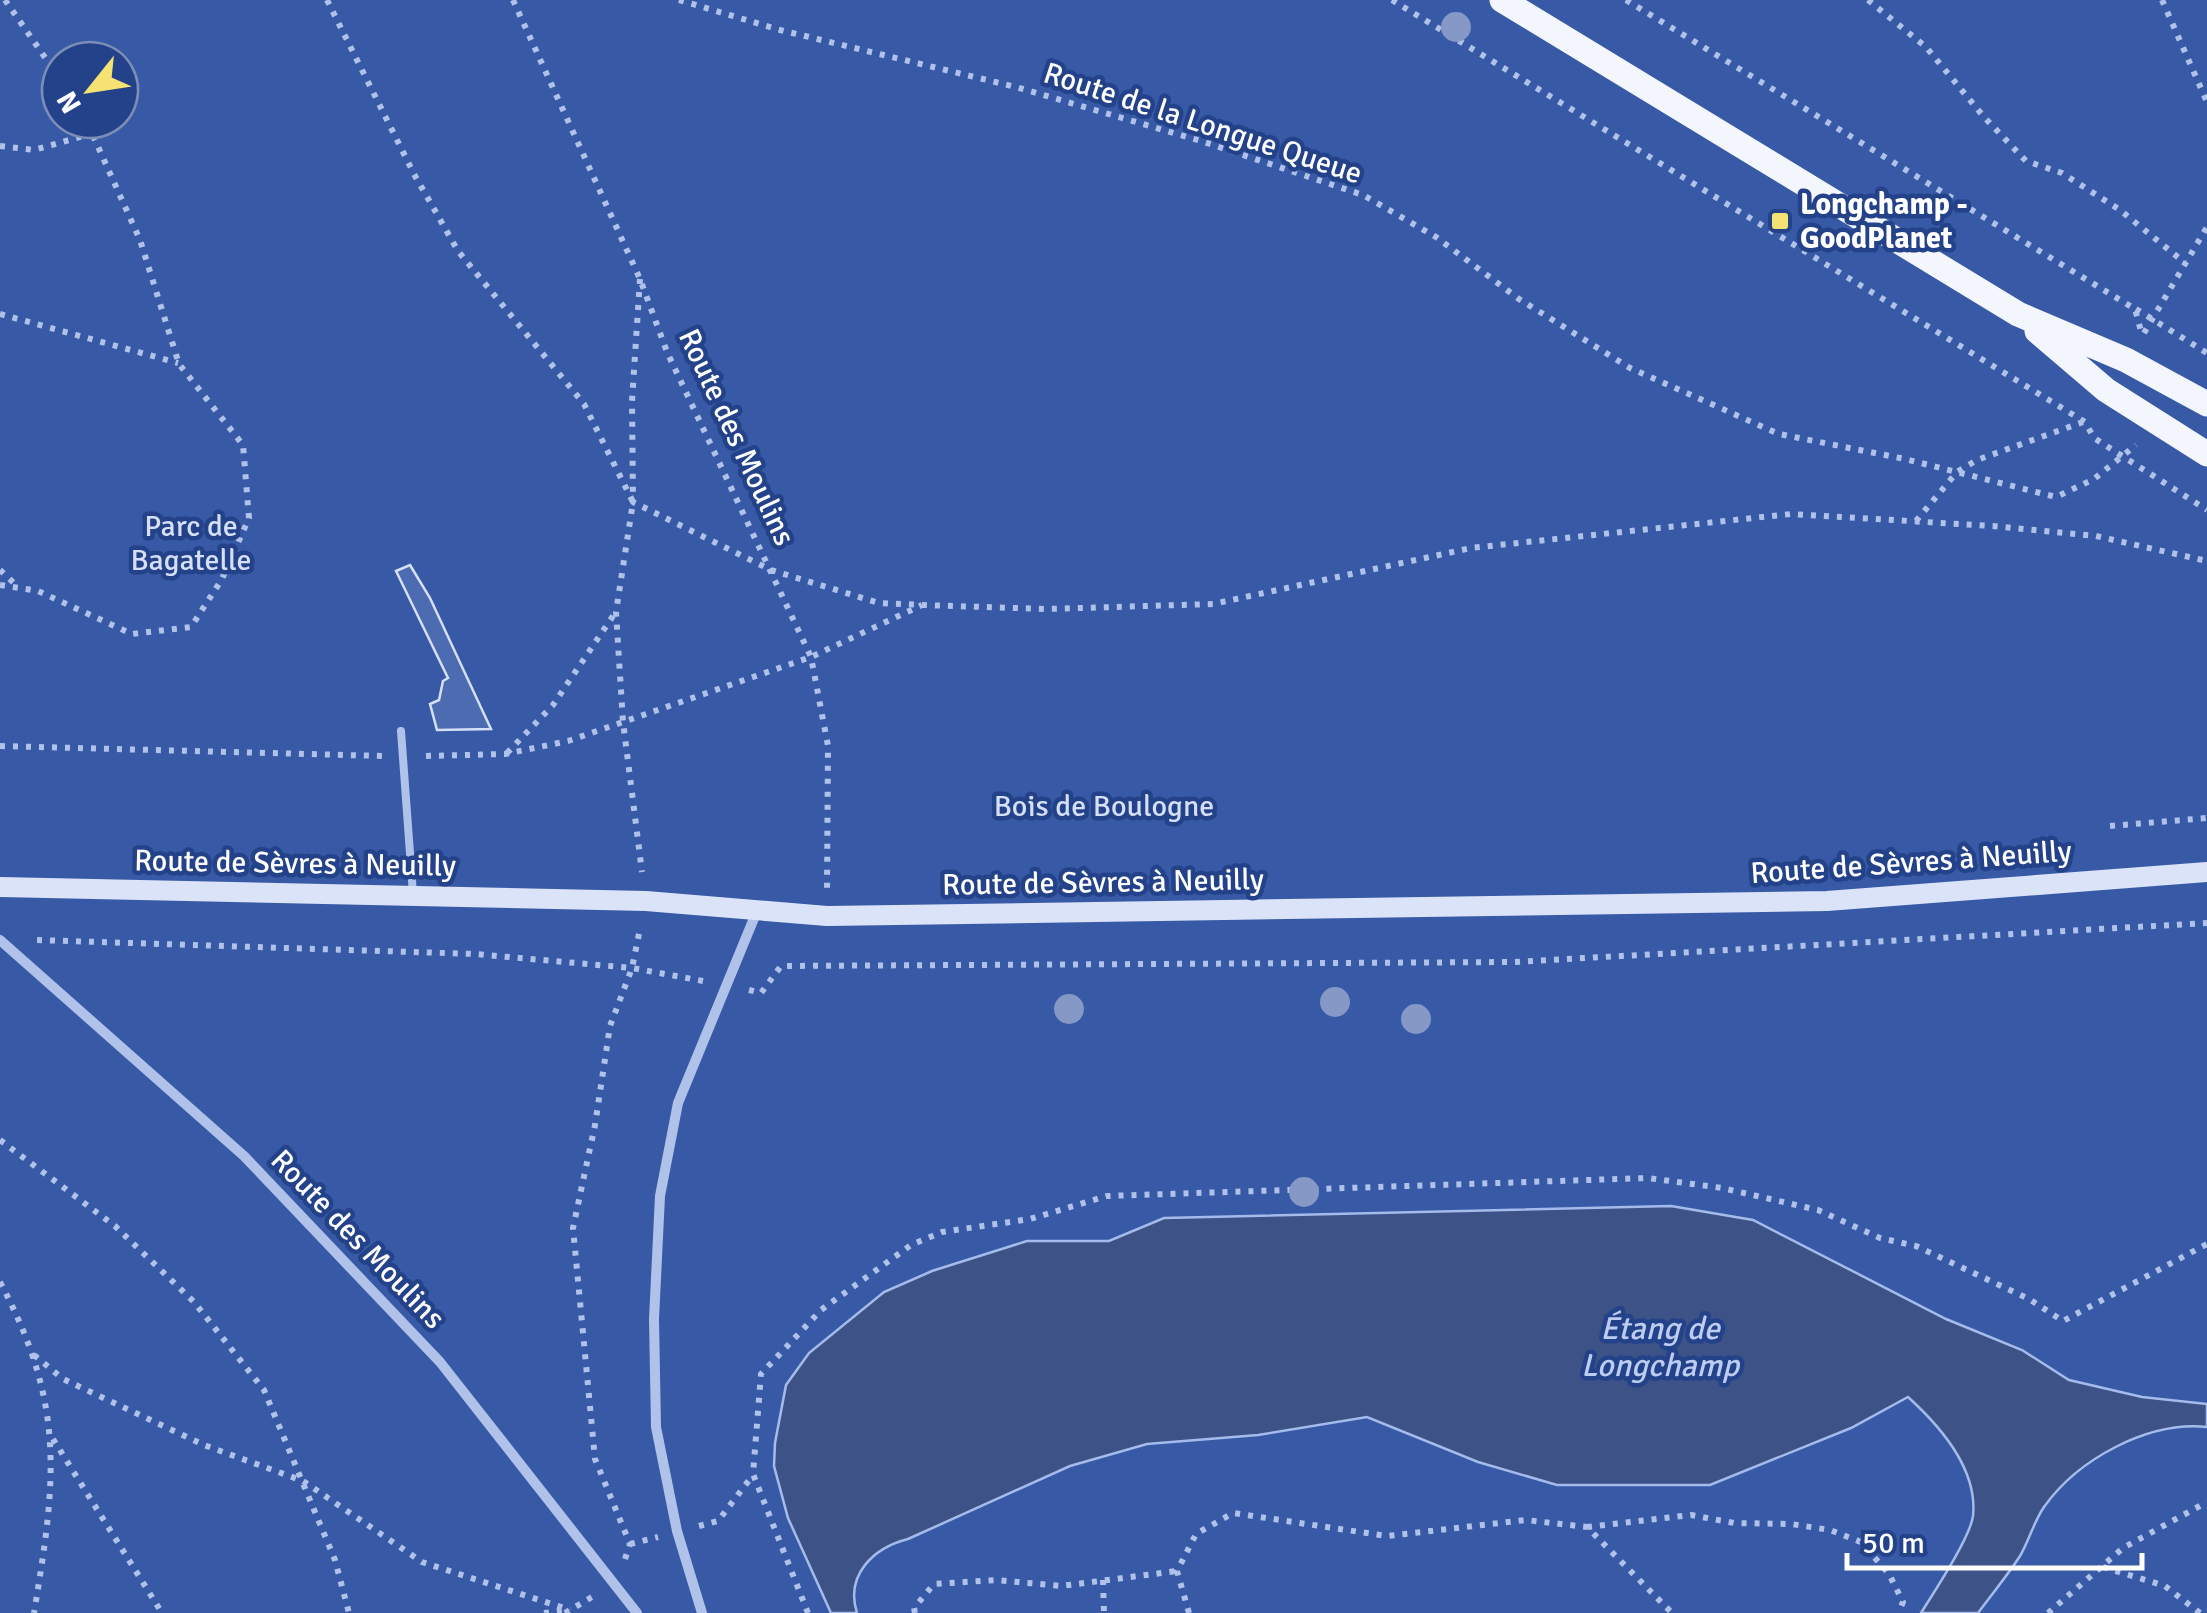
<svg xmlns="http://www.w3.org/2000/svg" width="2207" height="1613" font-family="Signika,sans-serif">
	<rect width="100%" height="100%" fill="#244289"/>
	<path fill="#385aa6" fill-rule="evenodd" d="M0 0H2207V1613H0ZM60 60H120V120H60Z"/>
	<path fill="#3d5387" stroke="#a4bbeb" stroke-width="2.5" d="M1671 1206 1753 1220 1946 1319 2022 1350 2069 1380 2142 1397 2207 1404V1427C2148 1421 2078 1459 2044 1507 2034 1521 2029 1541 2020 1556 2007 1576 1992 1594 1978 1613H1921C1934 1592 1970 1538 1973 1516 1978 1469 1940 1426 1908 1397L1851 1428 1710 1485H1557L1478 1462 1367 1417 1258 1435 1147 1444 1070 1466 908 1539C873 1548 845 1575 857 1613H831L788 1518 774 1466 775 1443 786 1385 809 1353 884 1292 932 1271 1027 1241H1109L1164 1218Z"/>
	<path fill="#4c6bb1" stroke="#d5dff7" stroke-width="2.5" d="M410 565 430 598 491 729 437 730 430 704 439 700 443 681 448 678 396 571Z"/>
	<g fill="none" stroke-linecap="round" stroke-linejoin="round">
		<path stroke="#b0c2ea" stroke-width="6" stroke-dasharray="5 8" stroke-linecap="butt" d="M5 0 60 79
			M327 0 414 174 458 251 584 404 633 502 616 612 623 722 642 872
			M513 0 640 279 667 352 811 657 828 746 827 890
			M679 0 780 30 1016 87 1201 141 1363 195 1436 237 1519 299 1630 368 1779 434 1905 459 2056 497 2094 479 2136 445
			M1392 0 2085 422 2094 438 2207 510
			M1626 0 2135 309 2142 335
			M1868 0 1926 47 1984 117 2026 161 2062 173 2120 210 2185 263
			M2162 0 2207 102
			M0 146 34 150 94 133
			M640 279 632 401 633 502 771 570 879 603 923 605 1047 609 1213 604 1471 548 1791 514 1993 526 2096 536 2207 561
			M2136 309 2207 353
			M0 314 178 363
			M2144 333 2207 227
			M1916 521 1957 472 1977 460 2083 422
			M0 570 17 586
			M0 585 38 591 132 634 191 627 222 579 249 518 243 445 179 364 140 240 86 120
			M0 746 384 756
			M507 753 553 705 615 613
			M426 756 505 754 568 741 811 657 922 605
			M2110 826 2207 818
			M37 940 475 954 632 968 703 981
			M749 990 761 993 781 966 1515 962 2207 923
			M0 1140 115 1226 194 1302 264 1390 335 1560 349 1613
			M0 1282C66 1406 56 1480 34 1613
			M34 1355 63 1379 204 1445 303 1481 422 1562 570 1610
			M53 1439 162 1613
			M699 1526 718 1521 753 1475
			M1587 1527 1691 1515 1734 1523 1791 1524 1830 1530 1861 1542 1889 1574 1903 1602 1898 1613
			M630 1544 658 1537
			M625 1559 630 1544 595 1459 573 1228 595 1125 610 1026 632 968 640 929
			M2103 1567 2165 1586 2200 1613
			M1103 1580 1104 1613
			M544 1613 568 1610
			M565 1613 597 1594
			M808 1613 753 1474 761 1374 821 1310 911 1245 942 1232 1030 1219 1107 1196 1648 1178 1722 1188 1818 1210 1880 1238 1916 1246 2029 1299 2063 1321 2207 1244
			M915 1613 914 1608 934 1584 996 1580 1061 1586 1177 1571
			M1189 1613 1177 1571 1196 1534 1233 1513 1387 1536 1526 1520 1587 1527 1672 1613
			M2048 1613 2123 1548 2207 1502"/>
		<path stroke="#b0c2ea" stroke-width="8" d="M401 731 413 894"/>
		<path stroke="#b0c2ea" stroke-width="10" d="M0 940 244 1156 440 1362 637 1613
			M702 1613 677 1531 656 1427 654 1319 660 1196 678 1103 757 911"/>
		<path stroke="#dbe3f8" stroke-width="20" d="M0 887 646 901 827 916 1827 901 2207 872"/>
		<path stroke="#f4f6fe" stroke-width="25" d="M1502 0 2018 314 2126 360 2207 404
			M2037 331 2106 390 2207 454"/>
	</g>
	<g fill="#8598c6">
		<circle cx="1456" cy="27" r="15"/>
		<circle cx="1335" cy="1002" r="15"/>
		<circle cx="1069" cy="1009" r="15"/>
		<circle cx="1416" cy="1019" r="15"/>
		<circle cx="1304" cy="1192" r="15"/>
	</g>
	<rect fill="#f5e273" stroke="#244289" stroke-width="4" x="1770" y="211" width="20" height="20" rx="5"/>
	<g text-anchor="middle" stroke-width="9" stroke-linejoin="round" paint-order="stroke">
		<g font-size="30" fill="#fff" stroke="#244289">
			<text transform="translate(1203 123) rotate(18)" y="10">Route de la Longue Queue</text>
			<text transform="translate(737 437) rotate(65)" y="10">Route des Moulins</text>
			<text transform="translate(1911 862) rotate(-4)" y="10">Route de Sèvres à Neuilly</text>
			<text transform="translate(295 863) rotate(1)" y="10">Route de Sèvres à Neuilly</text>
			<text transform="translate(1103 882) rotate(-1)" y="10">Route de Sèvres à Neuilly</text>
			<text transform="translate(358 1239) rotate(46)" y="10">Route des Moulins</text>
		</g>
		<g font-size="30" font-weight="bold" fill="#fff" stroke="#244289" text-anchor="start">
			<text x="1800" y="214">Longchamp -<tspan x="1800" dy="34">GoodPlanet</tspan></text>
		</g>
		<g font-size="30" fill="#d5dff7" stroke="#244289">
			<text x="191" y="536">Parc de<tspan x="191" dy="34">Bagatelle</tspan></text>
			<text x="1104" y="816">Bois de Boulogne</text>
		</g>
		<g font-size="32" font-style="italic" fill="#bccdf1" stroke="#244289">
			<text x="1660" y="1339">Étang de<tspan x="1660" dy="37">Longchamp</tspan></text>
		</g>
	</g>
	<g transform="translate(90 90) rotate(240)"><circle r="48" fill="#244289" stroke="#7c8eb8" stroke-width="2.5"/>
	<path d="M0-8L18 38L0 25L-18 38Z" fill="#f5e273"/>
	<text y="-15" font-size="28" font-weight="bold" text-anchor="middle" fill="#ffffff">N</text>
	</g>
	<path d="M1847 1553v15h295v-15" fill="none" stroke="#ffffff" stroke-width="5"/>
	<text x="1862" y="1553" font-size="30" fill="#ffffff" stroke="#244289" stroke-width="8" paint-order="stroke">50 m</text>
</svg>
